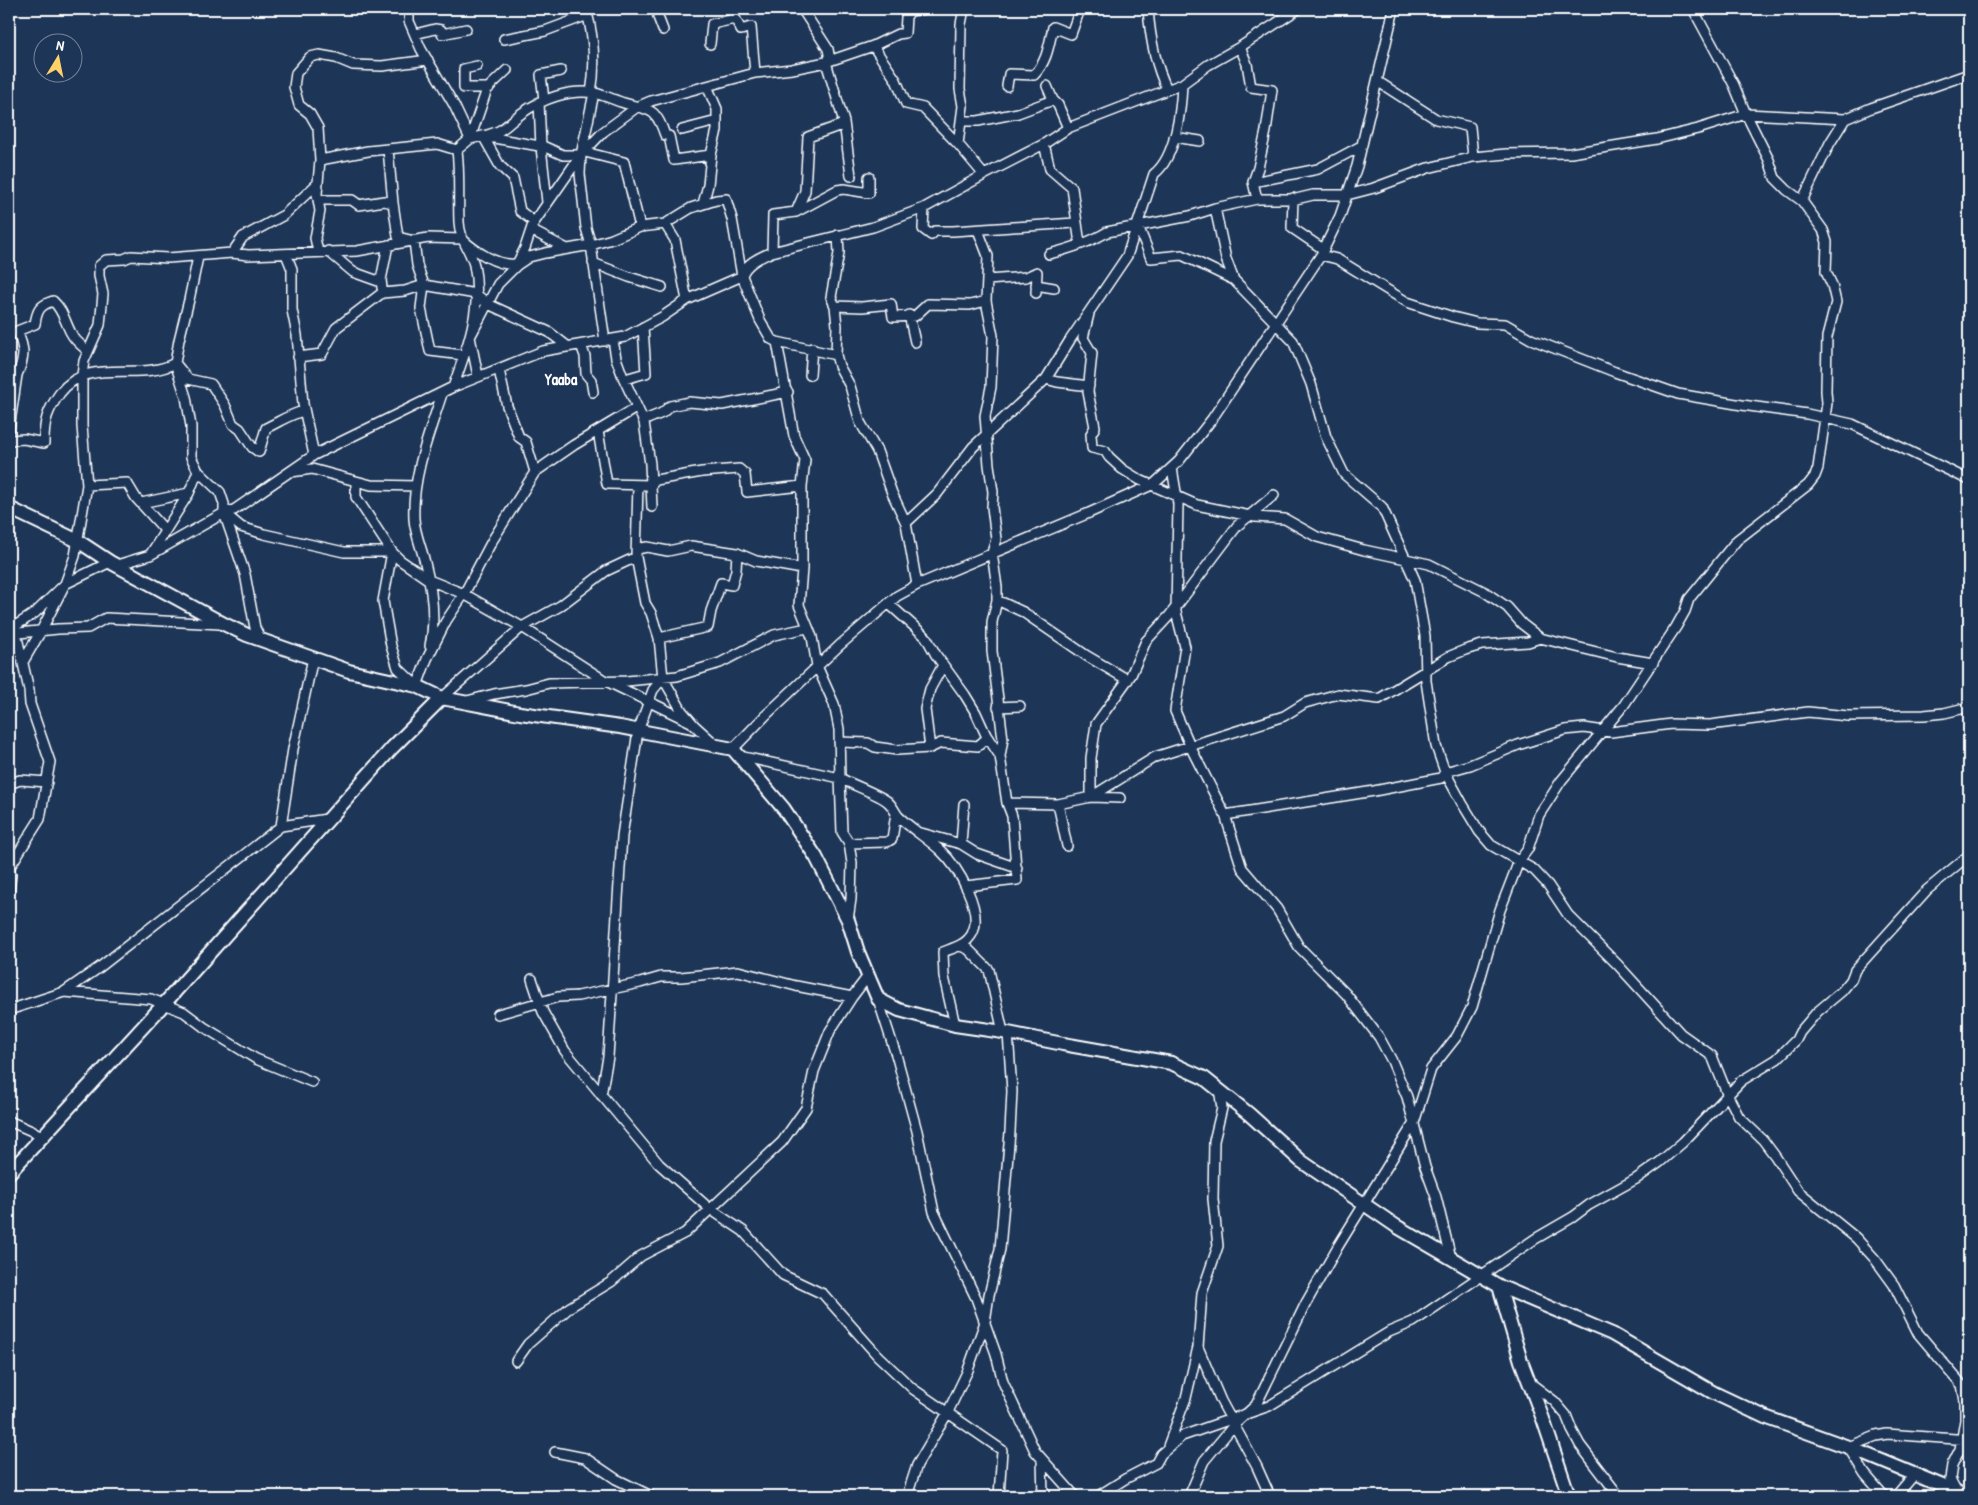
<svg xmlns="http://www.w3.org/2000/svg" width="1978" height="1505" font-family="'Patrick Hand',sans-serif">
	<rect width="100%" height="100%" fill="#1d3557"/>
	<filter id="ink" filterUnits="userSpaceOnUse"><feTurbulence type="fractalNoise" baseFrequency=".02" numOctaves="2"/><feDisplacementMap in="SourceGraphic" scale="10" xChannelSelector="R" yChannelSelector="G"/><feConvolveMatrix kernelMatrix="1 2 1 2 8 2 1 2 1" color-interpolation-filters="sRGB"/></filter>
	<g filter="url(#ink)">
		<g fill="none" stroke-linecap="round" stroke-linejoin="round">
			<defs>
				<path id="street" d="M409 9V21L421 49 454 105 470 139
					M586 9C594 37 596 65 591 93
					M660 9 658 17 663 30
					M727 9 731 10 741 30 751 27 755 73
					M802 9 828 49 830 60
					M1148 9C1150 36 1155 65 1167 89
					M1275 9 1293 12
					M910 11 925 9
					M415 34 435 29 441 30 442 34 466 29
					M504 39 545 31 588 15
					M710 44 712 24 735 19
					M873 46 896 80 906 104 923 108 958 144 984 175
					M1240 47 1247 64 1251 87 1272 90 1266 131 1258 168 1253 182 1257 199
					M826 62 844 122 851 176
					M477 66 464 69V88H489
					M1377 81 1436 119 1470 127 1473 157
					M1007 86 1009 74 1034 75C1047 62 1049 45 1053 27L1071 34 1080 9
					M1047 86 1053 100
					M594 93 581 155 580 174 586 228 591 245 605 341
					M544 100 541 75 561 71
					M539 102 541 147 547 202
					M962 121H978L1018 113 1053 100 1058 105 1068 128
					M682 130 717 121
					M1174 137 1200 141
					M470 139 487 89 507 70
					M958 144 963 106 960 89 961 24 964 9
					M1044 144 1050 169 1072 188 1080 244
					M388 149 393 203
					M585 152 624 162 640 227
					M320 160 368 151 437 144 457 150
					M1253 182 1318 169 1361 146
					M1293 198 1292 228 1323 249
					M318 200H352L359 205 384 201 393 203 398 237 414 241 417 265 424 285 421 308 430 351 463 355
					M1802 201 1830 143 1845 119
					M703 204 708 185 711 155 717 130V109L707 86
					M924 208 923 229 931 235 935 231H953L1075 223
					M1215 208 1226 259 1234 280 1293 341 1311 384 1326 437 1344 474 1382 507 1415 580 1425 636 1426 681 1436 746 1445 772 1462 803 1479 831 1491 845 1534 870 1548 885 1568 915 1618 965 1681 1034 1712 1056 1728 1096 1739 1117 1763 1140 1775 1156 1798 1191 1856 1238 1875 1259 1894 1285 1918 1333 1962 1385 1965 1401V1420L1960 1449 1952 1465 1950 1479 1957 1492
					M796 212 805 191 808 137 844 124
					M534 222 520 211 513 178 500 166 483 136C506 131 505 125 522 113 542 99 569 89 594 93 604 95 614 100 624 103 650 111 655 106 665 135L669 136 674 160 711 155
					M665 224 675 240 687 300
					M1138 226 1151 258 1182 255 1234 280
					M531 230 567 249
					M978 230 988 256 986 301 993 336 991 387 985 416 989 465 993 492 992 507 996 539 992 553 997 587V600L992 622V651L1003 739 1000 756
					M328 251 353 272 381 282
					M318 252 315 238 320 211 317 194 320 160 318 128 310 114 299 105 294 87 296 73 310 57 319 55 336 58 353 65 382 66 428 60
					M772 252 773 215 796 212 837 190 844 189 869 193V177
					M232 253 243 237 284 215 318 183
					M286 254 292 269V310L297 335 303 404 314 455
					M1049 254C1069 249 1089 243 1107 232L1190 216 1215 208 1257 199H1296L1313 195H1347L1374 188 1428 168 1473 157 1506 154 1571 153 1657 139 1698 129 1746 114 1845 119 1871 108 1969 74
					M1321 255 1337 259 1407 302 1453 317 1477 323 1505 324 1531 339 1615 372 1678 394 1742 405 1807 414 1852 424 1969 480
					M198 257 189 300 179 340 175 363 186 397 191 426V457L198 471 220 492 224 504V513L245 574 255 628 261 640
					M593 263 629 277 662 287
					M517 264 525 248 533 224 581 155 603 132 637 107 651 101 755 73 792 69 826 62 873 46 898 34 905 33 906 17 910 11 909 9
					M987 280 1026 277 1037 272 1036 293
					M1036 285 1054 288
					M382 288 381 280 388 245
					M835 306 862 307 891 304 893 317 915 316 928 304 970 305 986 301
					M1089 314 1083 338 1092 353 1088 392 1095 427 1091 434 1092 448 1105 451 1109 457 1122 469 1140 480 1197 505 1255 517 1285 519 1317 537 1364 550 1429 564 1485 592 1507 607 1522 624 1540 638 1617 657 1653 663
					M909 315 915 342
					M613 340 616 358 623 377 644 422 650 464 652 507
					M777 342 836 355 839 366 850 386 860 422 877 451 892 493 906 523 917 585
					M581 345 585 356 586 374 591 380 593 392
					M836 355 837 326 835 306 831 297 839 253 838 235
					M298 357 322 354 336 328 382 293 405 291 424 285 476 294 488 304 549 332 567 346
					M499 370 507 406 519 437 526 442 535 472
					M810 375 812 348
					M478 376 470 337 498 284 517 265 529 257 545 253 591 245 612 239 640 227 665 224 691 208 716 200 726 199 732 219 742 276 760 320 771 339 777 342 794 436 805 460 802 486V569L799 605 812 637 817 666 834 704 839 729 840 778C850 784 881 795 888 802 893 806 895 813 899 817 913 830 928 839 941 851 958 867 984 911 972 934 966 945 953 948 943 952L944 977 955 1025
					M625 379 646 373 643 327
					M1046 379 1057 382 1089 386
					M453 387C467 349 483 306 474 265 470 249 460 241 459 222 458 197 460 175 457 150L470 139 483 136 545 147 563 155H581
					M644 422 645 420 662 413 670 406 689 402 722 405 788 392
					M9 429 17 375C25 357 25 349 17 331L35 324C37 310 40 305 53 301 63 310 65 322 71 333 74 340 82 346 88 351
					M598 431 607 484 651 485 656 480 702 472 739 469 745 474 747 492 802 486
					M9 440 24 439 44 443C44 421 47 411 60 393 89 355 139 383 175 363L188 379 211 384 225 405 233 424 240 429 252 447 259 452 266 428C279 422 290 414 304 411
					M1172 468 1178 504 1176 612 1185 647 1175 711 1193 752 1225 815 1242 868 1277 909 1299 947 1346 994 1379 1037 1392 1061 1407 1097 1425 1167 1436 1197 1451 1258
					M291 472 312 469 356 481V497L392 552 400 560 429 580 464 594 522 627 604 680 691 722
					M356 481 371 485 416 486
					M87 485 127 483 136 498 164 529
					M638 485 636 557 645 603 651 613 659 638 663 678 682 711 694 725 715 744
					M141 503 189 493
					M224 513 241 527 264 534 344 552H392
					M906 523 937 494 973 447 1046 379 1070 340 1127 256 1154 174C1176 157 1181 110 1182 84
					M637 549 647 547 668 551 691 546 737 553 756 561 802 569
					M392 552 383 601 391 646 398 668 417 686 427 659 446 621 464 594 492 541 535 472 574 445 636 408
					M150 555 189 493 198 471
					M117 565 150 555 224 513 234 510 314 455 453 387 543 351 625 337 662 317 687 300 742 276C745 263 761 257 772 252L873 227 924 208 984 175 1044 144 1068 128 1182 84 1208 65 1240 47 1298 9
					M997 600 1023 612 1087 656 1128 680
					M889 604 926 637 936 655 965 695 976 713 986 735 1000 756 1007 803 1012 816 1017 880 966 886
					M9 630 35 613 65 584 110 562
					M9 634 58 629 88 628 106 618 220 624
					M659 638 708 627 711 611 721 583 732 585 736 570 737 553
					M430 646C436 619 432 590 425 563 422 549 415 534 414 519 412 476 429 434 442 394
					M23 662 41 631 65 584 75 556 87 485 82 426V375L84 361 100 325 103 294 99 276V266L106 260 124 259 131 256 168 258 232 253 248 255 357 251 428 238 462 239C475 251 497 266 515 264L518 262
					M442 698 522 627 560 606 606 571 636 557
					M467 701 494 694 526 689 549 683 627 681 677 676 720 663 774 635 807 628
					M998 707 1020 706
					M839 742 868 743 875 747 897 750 930 748 925 709 930 689 943 665
					M930 748 941 743 978 746 987 738
					M733 749 765 716 840 645 897 596 917 585 1089 513 1154 484 1179 461 1212 419 1321 255 1340 216 1357 166 1394 9
					M739 756 840 778 842 832 849 843 852 863 851 899 848 920
					M9 784 20 780 47 782
					M1091 797 1155 757 1284 716 1305 703 1338 694 1379 699 1448 657 1465 650 1482 645 1528 642 1540 638
					M1091 797V758L1096 724 1131 675 1146 641 1170 615 1237 526 1274 495
					M1007 803 1058 804 1091 797 1120 798
					M1058 804 1067 846
					M1225 815 1374 791 1441 778 1445 772 1470 765 1518 745 1565 730 1584 728 1611 732 1671 724 1710 725 1808 712 1848 716 1924 715 1944 713 1969 707
					M281 826 293 749 313 658
					M921 833 961 844 977 854 1017 868
					M849 843 887 842 892 839 896 814
					M961 844 964 804
					M9 868 40 819 50 762 30 704 29 690 16 633
					M9 870 11 875 9 891
					M960 946 968 949 989 970 1003 1032
					M532 979 543 1012 565 1051 659 1164 710 1209 743 1231 783 1275 823 1294 878 1356 913 1389 1002 1450 999 1496
					M64 992 151 999 184 1012 204 1027 256 1059 312 1082
					M878 999 897 1058 917 1131 934 1212 976 1298 996 1354 1003 1382 1035 1451 1075 1496
					M9 1010 64 992 100 967 281 826 327 819
					M498 1014 558 997 578 996 640 983 661 977H681L738 971 796 986 852 997
					M601 1095 608 1057 622 836 638 731 653 690 663 678
					M9 1121 43 1136
					M1198 1347 1221 1401 1257 1467 1270 1496
					M516 1361 528 1344 570 1307 611 1282 641 1256 685 1233 782 1142 806 1108 814 1071 830 1031 852 997 868 976
					M1529 1382 1554 1401 1566 1415 1572 1430 1580 1445 1619 1496
					M1168 1446 1186 1398 1198 1347 1202 1293 1218 1246 1213 1199 1214 1141 1222 1108 1219 1089
					M555 1452 585 1458 616 1479 651 1496
					M1042 1460 1043 1496
					M907 1496 917 1465 947 1414 968 1370 985 1322 989 1295 1000 1249 1010 1132 1012 1091 1008 1033
					M1098 1496 1125 1479 1156 1463 1161 1454 1182 1436 1269 1406 1389 1332 1413 1322 1535 1239 1573 1217 1589 1205 1636 1179 1660 1162 1683 1142 1741 1081 1777 1059 1796 1040 1800 1032 1817 1012 1842 991 1851 980 1855 970 1927 890 1969 855
					M1189 1496 1204 1461 1234 1425 1256 1405 1306 1303 1337 1248 1414 1123 1431 1069 1457 1036 1472 1007 1500 910 1519 861 1528 849 1539 815 1561 781 1624 705 1676 627 1685 611 1689 599 1737 540 1808 485 1815 476 1818 468 1827 403 1826 391 1827 337 1836 302 1832 285 1826 272 1827 242 1823 230 1802 201 1787 190 1775 178 1769 160 1746 114 1734 85 1693 9
					M1884 1496 1865 1474 1848 1447 1876 1436 1887 1434 1969 1440
					M1896 1496 1914 1475"/>
				<path id="secondary" d="M9 508 78 541 110 562 224 624 247 635 349 671 417 686 442 698 520 713 620 727 733 749 784 809 816 857 848 920 858 952 878 999 899 1010 955 1025 1003 1032 1063 1044 1171 1063 1204 1078 1249 1114 1301 1161 1396 1226 1499 1286 1612 1334 1714 1393 1765 1417 1848 1447 1957 1492 1962 1496
					M9 1173 164 1004 392 748 442 698
					M1499 1286 1521 1361 1543 1419 1569 1496"/>
			</defs>
			<use href="#street" stroke="#fff" stroke-width="12"/>
			<use href="#secondary" stroke="#fff" stroke-width="16"/>
			<use href="#street" stroke="#1d3557" stroke-width="9"/>
			<use href="#secondary" stroke="#1d3557" stroke-width="12"/>
		</g>
	</g>
	<g text-anchor="middle" stroke-width="4" stroke-linejoin="round" paint-order="stroke">
		<g font-size="16" font-weight="bold" fill="#fff" stroke="#1d3557">
			<text x="561" y="385">Yaaba</text>
		</g>
	</g>
	<rect width="1978" height="1505" fill="none" stroke="#1d3557" stroke-width="30"/>
	<rect x="15" y="15" width="1948" height="1475" fill="none" stroke="#fff" stroke-width="2" filter="url(#ink)"/>
	<g transform="translate(58 58) rotate(10)"><circle r="24" fill="#1d3557" stroke="#77869a"/>
	<path d="M0-4L9 19L0 12L-9 19Z" fill="#ffd166"/>
	<text y="-8" font-size="14" font-weight="bold" text-anchor="middle" fill="#ffffff">N</text>
	</g>
</svg>
